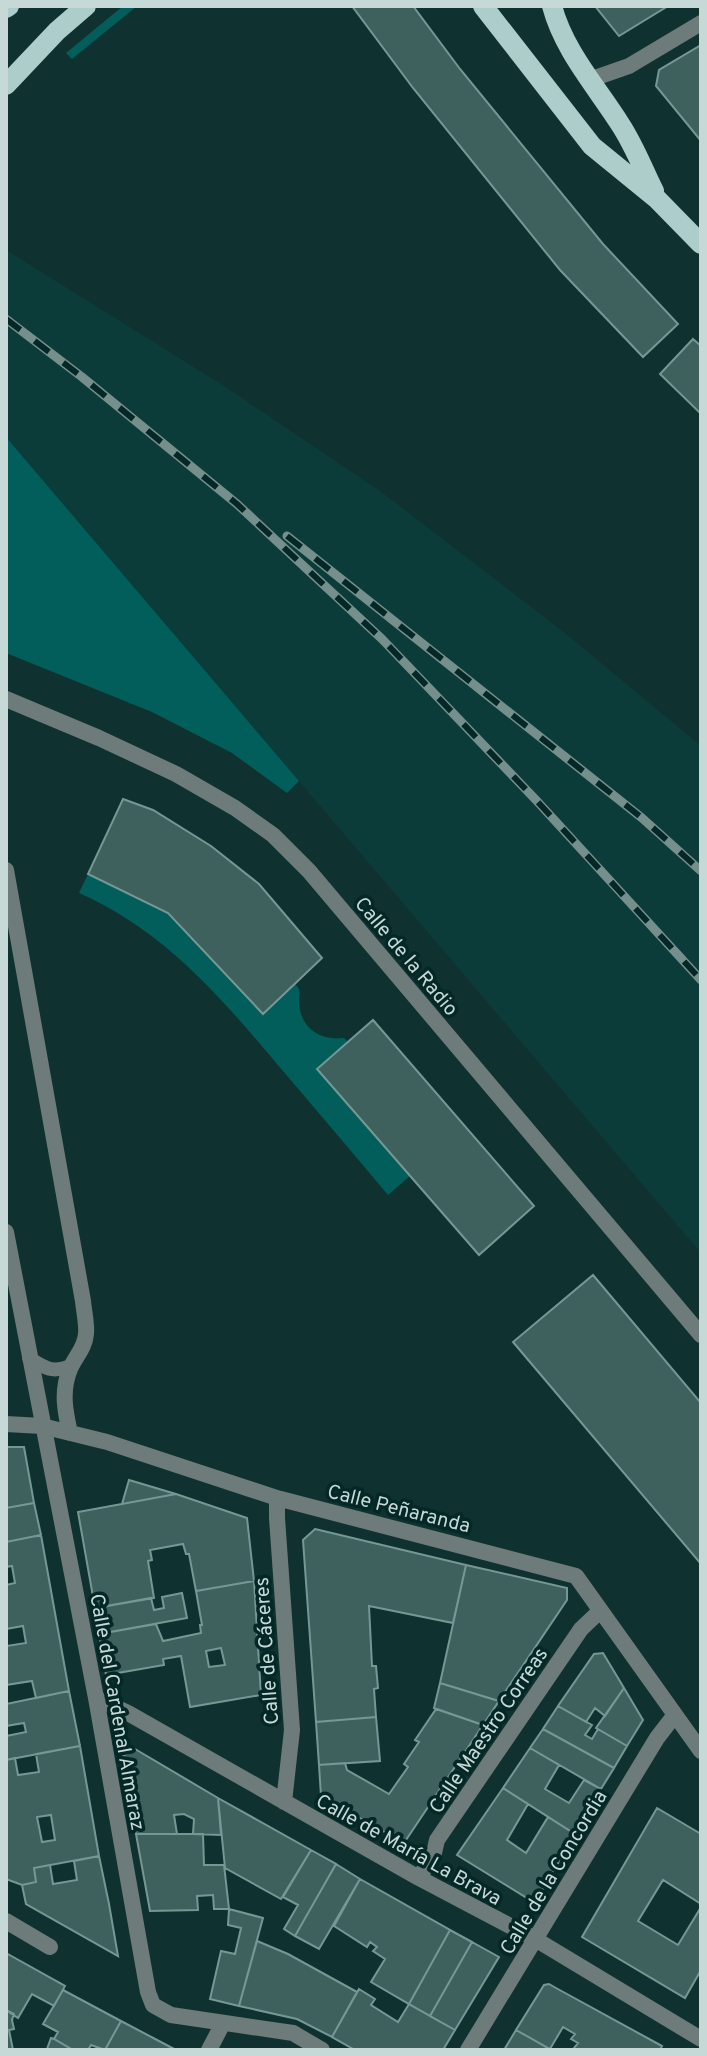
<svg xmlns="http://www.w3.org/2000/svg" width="707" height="2056" font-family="Overpass,sans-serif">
	<rect width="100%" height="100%" fill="#0f3230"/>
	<path fill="#0c3c39" d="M6 250 224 386 380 491 565 633 701 746V1253L6 437Z"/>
	<path fill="#025e5a" d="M123 6H137L72 59 66 53Z
		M6 437 299 781 287 793 232 753 152 712 6 653Z
		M88 874 168 913 263 1014 295 984C302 991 299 993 299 1002 300 1028 320 1041 344 1038L348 1042 318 1070 410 1176 388 1195C351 1151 314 1107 277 1064 219 995 163 930 79 893Z"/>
	<path fill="#3f615e" stroke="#759895" stroke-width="2" fill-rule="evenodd" d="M352 6H413L460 69 603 244 678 324 643 357 560 270 413 88Z
		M595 6H668L619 36Z
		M701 45V141L656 86 659 70Z
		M693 339 701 346V414L660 374Z
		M123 799 153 810 211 846 259 884 322 958 263 1014 168 913 88 874Z
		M373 1020 534 1206 479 1255 317 1069Z
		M593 1275 701 1403V1564L513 1342Z
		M6 1447H24L34 1503 6 1508Z
		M129 1480 176 1494 122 1504Z
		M176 1494 247 1518 254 1581 196 1591 189 1554H186L183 1544 150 1550 152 1560 148 1561 154 1598 95 1608 78 1512Z
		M34 1503 41 1535 6 1542V1508Z
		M315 1529 466 1565 453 1623 369 1606 372 1666H376L378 1688 374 1689 376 1717 316 1722 303 1540Z
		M41 1535 69 1691 36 1698 32 1681 6 1685V1646L26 1643 23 1626 6 1629V1585L15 1583 12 1566 6 1567V1542Z
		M466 1565 567 1588V1600L499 1701 440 1683Z
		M254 1581 261 1695 190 1707 181 1656 163 1659 164 1665 106 1675 99 1634 156 1624 163 1641 201 1633 200 1625H202L196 1591ZM221 1648 225 1665 209 1667 206 1651Z
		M182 1593 187 1618 99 1634 95 1608 151 1598 154 1610 164 1608 162 1597Z
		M603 1653 624 1688 605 1716 595 1708 586 1722 558 1706 594 1654Z
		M440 1683 492 1699 499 1701 483 1725 434 1708Z
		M624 1688 643 1720 627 1746 596 1728Z
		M69 1691 80 1746 6 1760V1736L26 1732 24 1723 6 1726V1704Z
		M558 1706 592 1725 585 1735 592 1739 598 1729 627 1746 614 1768 543 1729Z
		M436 1709 483 1725 404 1843 321 1796 319 1765 345 1763 347 1770 389 1794 408 1767 404 1764 419 1742 415 1740Z
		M376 1717 380 1761 319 1765 316 1722Z
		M543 1729 614 1768 601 1789 530 1748Z
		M80 1746 99 1856 34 1868 36 1882 22 1885 6 1879V1760L15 1758 18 1775 39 1772 36 1754ZM51 1815 55 1840 42 1842 37 1817Z
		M530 1748 559 1765 545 1789 569 1803 584 1780 601 1789 575 1834 503 1788Z
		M135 1749 218 1798 221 1835 193 1834 194 1819 184 1814 174 1815 177 1834H136L120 1758Z
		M503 1788 528 1804 507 1840 526 1853 548 1817 575 1834 535 1903 457 1855Z
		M218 1798 311 1850 281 1899 225 1868Z
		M657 1808 701 1834V1904L663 1880 638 1921 678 1945 701 1907V1970L685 1998 582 1937Z
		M136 1834H203L204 1865H224L229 1909H214L213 1895 197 1896 198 1910 150 1911Z
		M311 1850 336 1864 295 1936 284 1929 298 1905 283 1897Z
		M99 1856 109 1904 118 1956 26 1904 22 1885 36 1882 34 1868 50 1865 53 1884 77 1880 74 1861Z
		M336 1864 360 1879 319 1949 295 1936Z
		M360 1879 450 1930 409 2004 371 1982 385 1959 373 1951 377 1947 370 1942 367 1947 334 1926Z
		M229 1909 263 1918 239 2006 210 1999 221 1951 235 1954 241 1928 228 1925Z
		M450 1930 472 1942 430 2016 409 2004Z
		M257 1941 288 1954 357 1992 332 2037 297 2019 239 2006Z
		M472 1942 499 1957 455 2030 430 2016Z
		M6 1953 65 1986 54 2006 32 1994 18 2018 6 2010Z
		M549 1984 556 1988 662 2046 660 2050H577L574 2048 578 2043 571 2039 575 2034 563 2027 550 2049 516 2030 544 1985Z
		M359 1989 375 1999 371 2005 398 2022 409 2004 455 2030 443 2050H355L332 2037Z
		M63 1990 121 2021 105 2050 91 2045 88 2050H73L54 2039 58 2032 43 2024Z
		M6 2010 14 2014 12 2020 14 2029 9 2030 13 2050H6Z
		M121 2021 159 2041 176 2050H105Z
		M516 2030 525 2035 551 2050H504Z
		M51 2038 54 2039 73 2050H42L47 2049Z"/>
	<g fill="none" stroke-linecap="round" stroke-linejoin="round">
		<path stroke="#6d7c7a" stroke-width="14" d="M29 1358C46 1369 52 1373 71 1366"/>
		<path stroke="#6d7c7a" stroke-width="16" d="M589 80 629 66 701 23
			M6 699 99 738 176 774 235 808 273 835 309 871 701 1335
			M6 870 83 1301C84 1312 87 1324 86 1334 85 1348 75 1357 70 1369 61 1391 65 1411 70 1433
			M6 1232 96 1698 148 1992 153 2005 171 2015 293 2033 322 2050
			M6 1424 42 1426 107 1442 277 1498 576 1576 701 1751
			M277 1498V1518L292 1730 284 1802
			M96 1698 128 1713 419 1878 535 1939 701 2039
			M419 1878 434 1853 437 1840 581 1629 600 1611
			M6 1921 50 1947
			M209 2050 222 2025
			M468 2050 657 1738 674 1716"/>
		<path stroke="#adcdca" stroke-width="20" d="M483 6 592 146 657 199 701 244
			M552 6C564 51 596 86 620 124 634 145 643 169 654 191
			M6 8 9 6
			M6 85 57 31 86 6"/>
		<defs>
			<path id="rail" d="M6 319 82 377 237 504 382 639 536 800 701 980
				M287 536 642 818 701 871"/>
		</defs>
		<use href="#rail" stroke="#758f8d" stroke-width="9"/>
		<use href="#rail" stroke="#042826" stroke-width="6" stroke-dasharray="18" stroke-linecap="butt"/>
	</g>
	<g text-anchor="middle" stroke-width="7" stroke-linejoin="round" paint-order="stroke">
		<g font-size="20" fill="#c7d9d7" stroke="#042826">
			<text transform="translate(407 956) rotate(50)" y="7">Calle de la Radio</text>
			<text transform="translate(399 1508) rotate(14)" y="7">Calle Peñaranda</text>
			<text transform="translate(266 1651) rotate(-94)" y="7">Calle de Cáceres</text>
			<text transform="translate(118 1712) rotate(80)" y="7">Calle del Cardenal Almaraz</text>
			<text transform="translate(488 1730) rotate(-56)" y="7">Calle Maestro Correas</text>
			<text transform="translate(409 1849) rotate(29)" y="7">Calle de María La Brava</text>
			<text transform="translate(553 1872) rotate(-59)" y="7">Calle de la Concordia</text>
		</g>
	</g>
	<rect width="707" height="2056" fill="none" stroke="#c7d9d7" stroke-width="16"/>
</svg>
